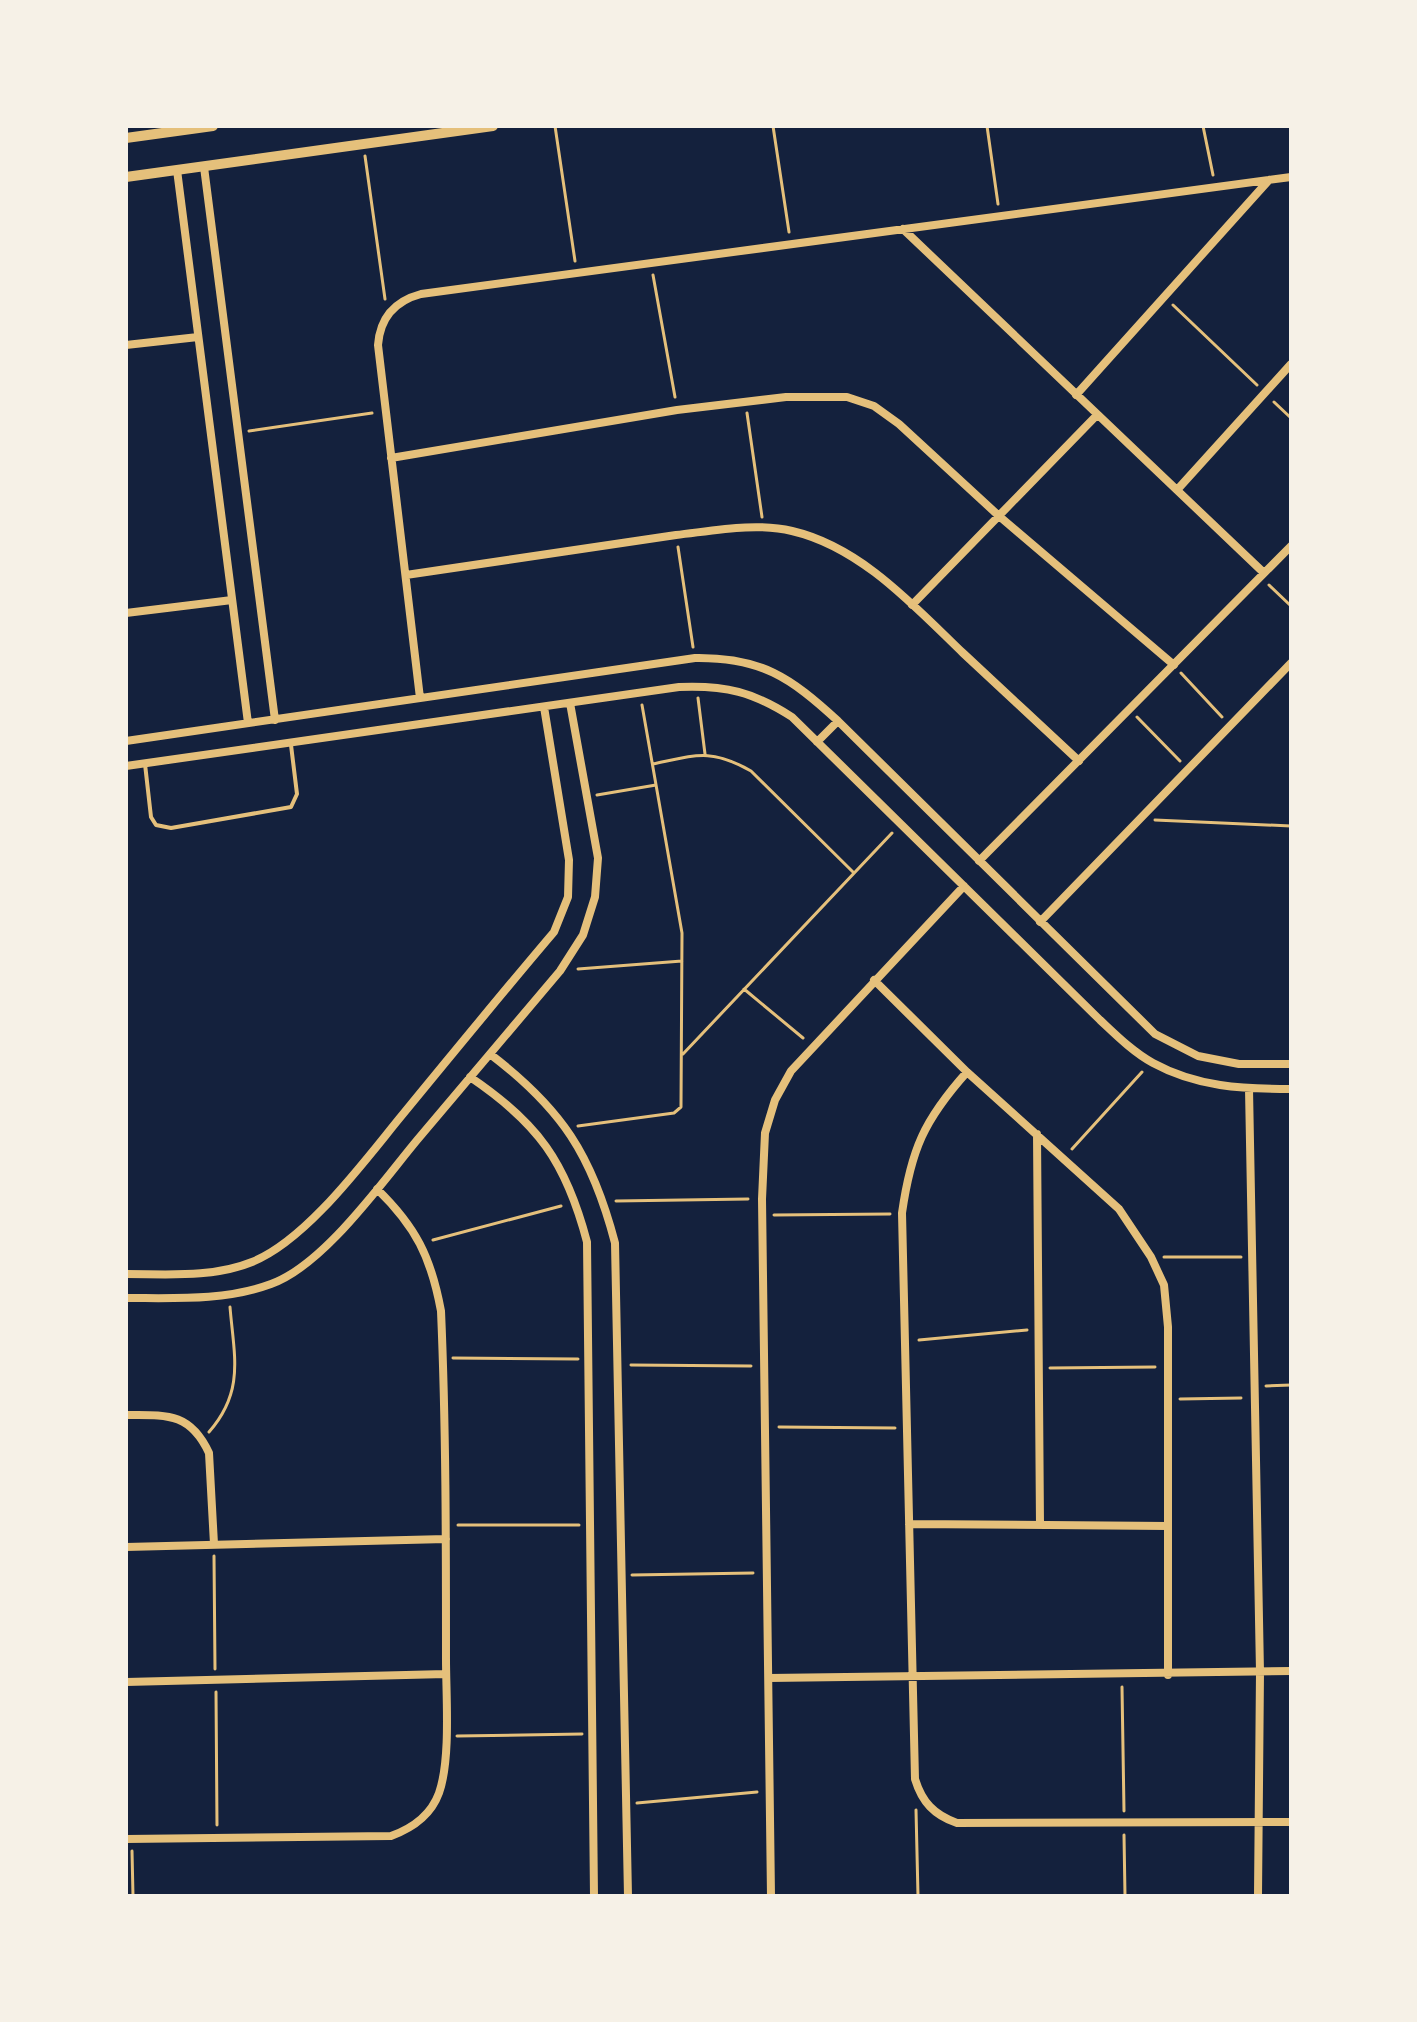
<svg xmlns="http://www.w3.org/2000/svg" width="1417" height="2022" font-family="Inter,sans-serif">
	<rect width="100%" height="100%" fill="#14213d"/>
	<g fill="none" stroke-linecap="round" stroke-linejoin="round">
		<path stroke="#e5c07b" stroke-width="3" d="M555 126 575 261
			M773 126 789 232
			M987 126 998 204
			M1203 126 1213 175
			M365 156 385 299
			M653 275 675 397
			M1173 305 1257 385
			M1274 402 1291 418
			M747 413 762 517
			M249 431 372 413
			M678 547 693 647
			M1269 585 1291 606
			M1181 673 1222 717
			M698 698 705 754
			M1137 717 1180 761
			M653 764C696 755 711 748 751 771L854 873
			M597 795 656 785
			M1155 820 1291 826
			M578 969 682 961
			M744 989 803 1038
			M683 1054 892 833
			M578 1126 674 1113 681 1107 682 933 642 705
			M1072 1149 1142 1072
			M616 1201 748 1199
			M774 1215 890 1214
			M433 1240 561 1206
			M1164 1257H1241
			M919 1340 1027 1330
			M453 1358 578 1359
			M631 1365 751 1366
			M1050 1368 1155 1367
			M1266 1386 1291 1385
			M1180 1399 1241 1398
			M779 1427 895 1428
			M209 1432C245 1391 234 1356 230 1307
			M458 1525H579
			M214 1556 215 1669
			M632 1575 753 1573
			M1122 1687 1124 1811
			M216 1692 217 1825
			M457 1736 582 1734
			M637 1803 757 1792
			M916 1810 918 1896
			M1124 1835 1125 1896
			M132 1851 133 1896"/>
		<path stroke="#e5c07b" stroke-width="4" d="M145 764 151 817 156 825 171 828 291 807 297 794 291 745"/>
		<path stroke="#e5c07b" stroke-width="8" d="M204 167 275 720
			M177 170 248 723
			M903 229 1264 573
			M126 345 198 337
			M1076 395 1269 180
			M391 458 677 410 786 397H847L874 406 899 424 999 516 1174 665
			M1177 490 1291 364
			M406 575 676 535C712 531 756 522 792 531 861 547 914 606 963 653 1002 689 1040 725 1079 761
			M912 605 1097 415
			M126 613 232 600
			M420 698 378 345C380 318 395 301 421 294L1291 177
			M126 741 695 658C761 657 790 677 838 721L1155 1034 1198 1056 1239 1064H1291
			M817 742 838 721
			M126 766 679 687C726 685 753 692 792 717L1100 1020C1116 1035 1133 1052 1153 1063 1197 1087 1242 1089 1291 1089
			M979 861 1291 546
			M1040 922 1291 663
			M874 980 967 1072 1119 1209 1151 1257 1164 1285 1168 1327V1675
			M490 1054C562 1109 592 1155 615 1243L628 1896
			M967 1072C924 1120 911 1150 902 1213L915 1779C922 1802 934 1815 957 1823L1291 1822
			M470 1077C538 1123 566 1162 587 1242L594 1896
			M1249 1089 1260 1672 1258 1896
			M1037 1134 1040 1525
			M126 1274C167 1274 213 1278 252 1262 307 1240 365 1160 403 1114 453 1053 503 992 554 932L568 897 569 860 544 707
			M126 1298C174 1298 225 1301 271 1284 324 1265 382 1182 418 1139 465 1083 513 1027 560 971L583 935 595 897 598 858 570 703
			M126 1415C166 1415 190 1412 209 1453L214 1544
			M909 1524 1168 1526
			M126 1547 446 1539
			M769 1678 1291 1671
			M126 1682 446 1674
			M126 1839 391 1836C413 1828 431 1815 439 1793 451 1759 446 1696 446 1659 446 1543 446 1427 441 1311 431 1257 416 1227 377 1189
			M771 1896 762 1199 765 1133 775 1100 791 1071 964 886"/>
		<path stroke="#e5c07b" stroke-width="10" d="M126 138 213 126
			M126 177 493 126"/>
	</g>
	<rect width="1417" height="2022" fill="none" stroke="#f6f1e7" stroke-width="256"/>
</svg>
